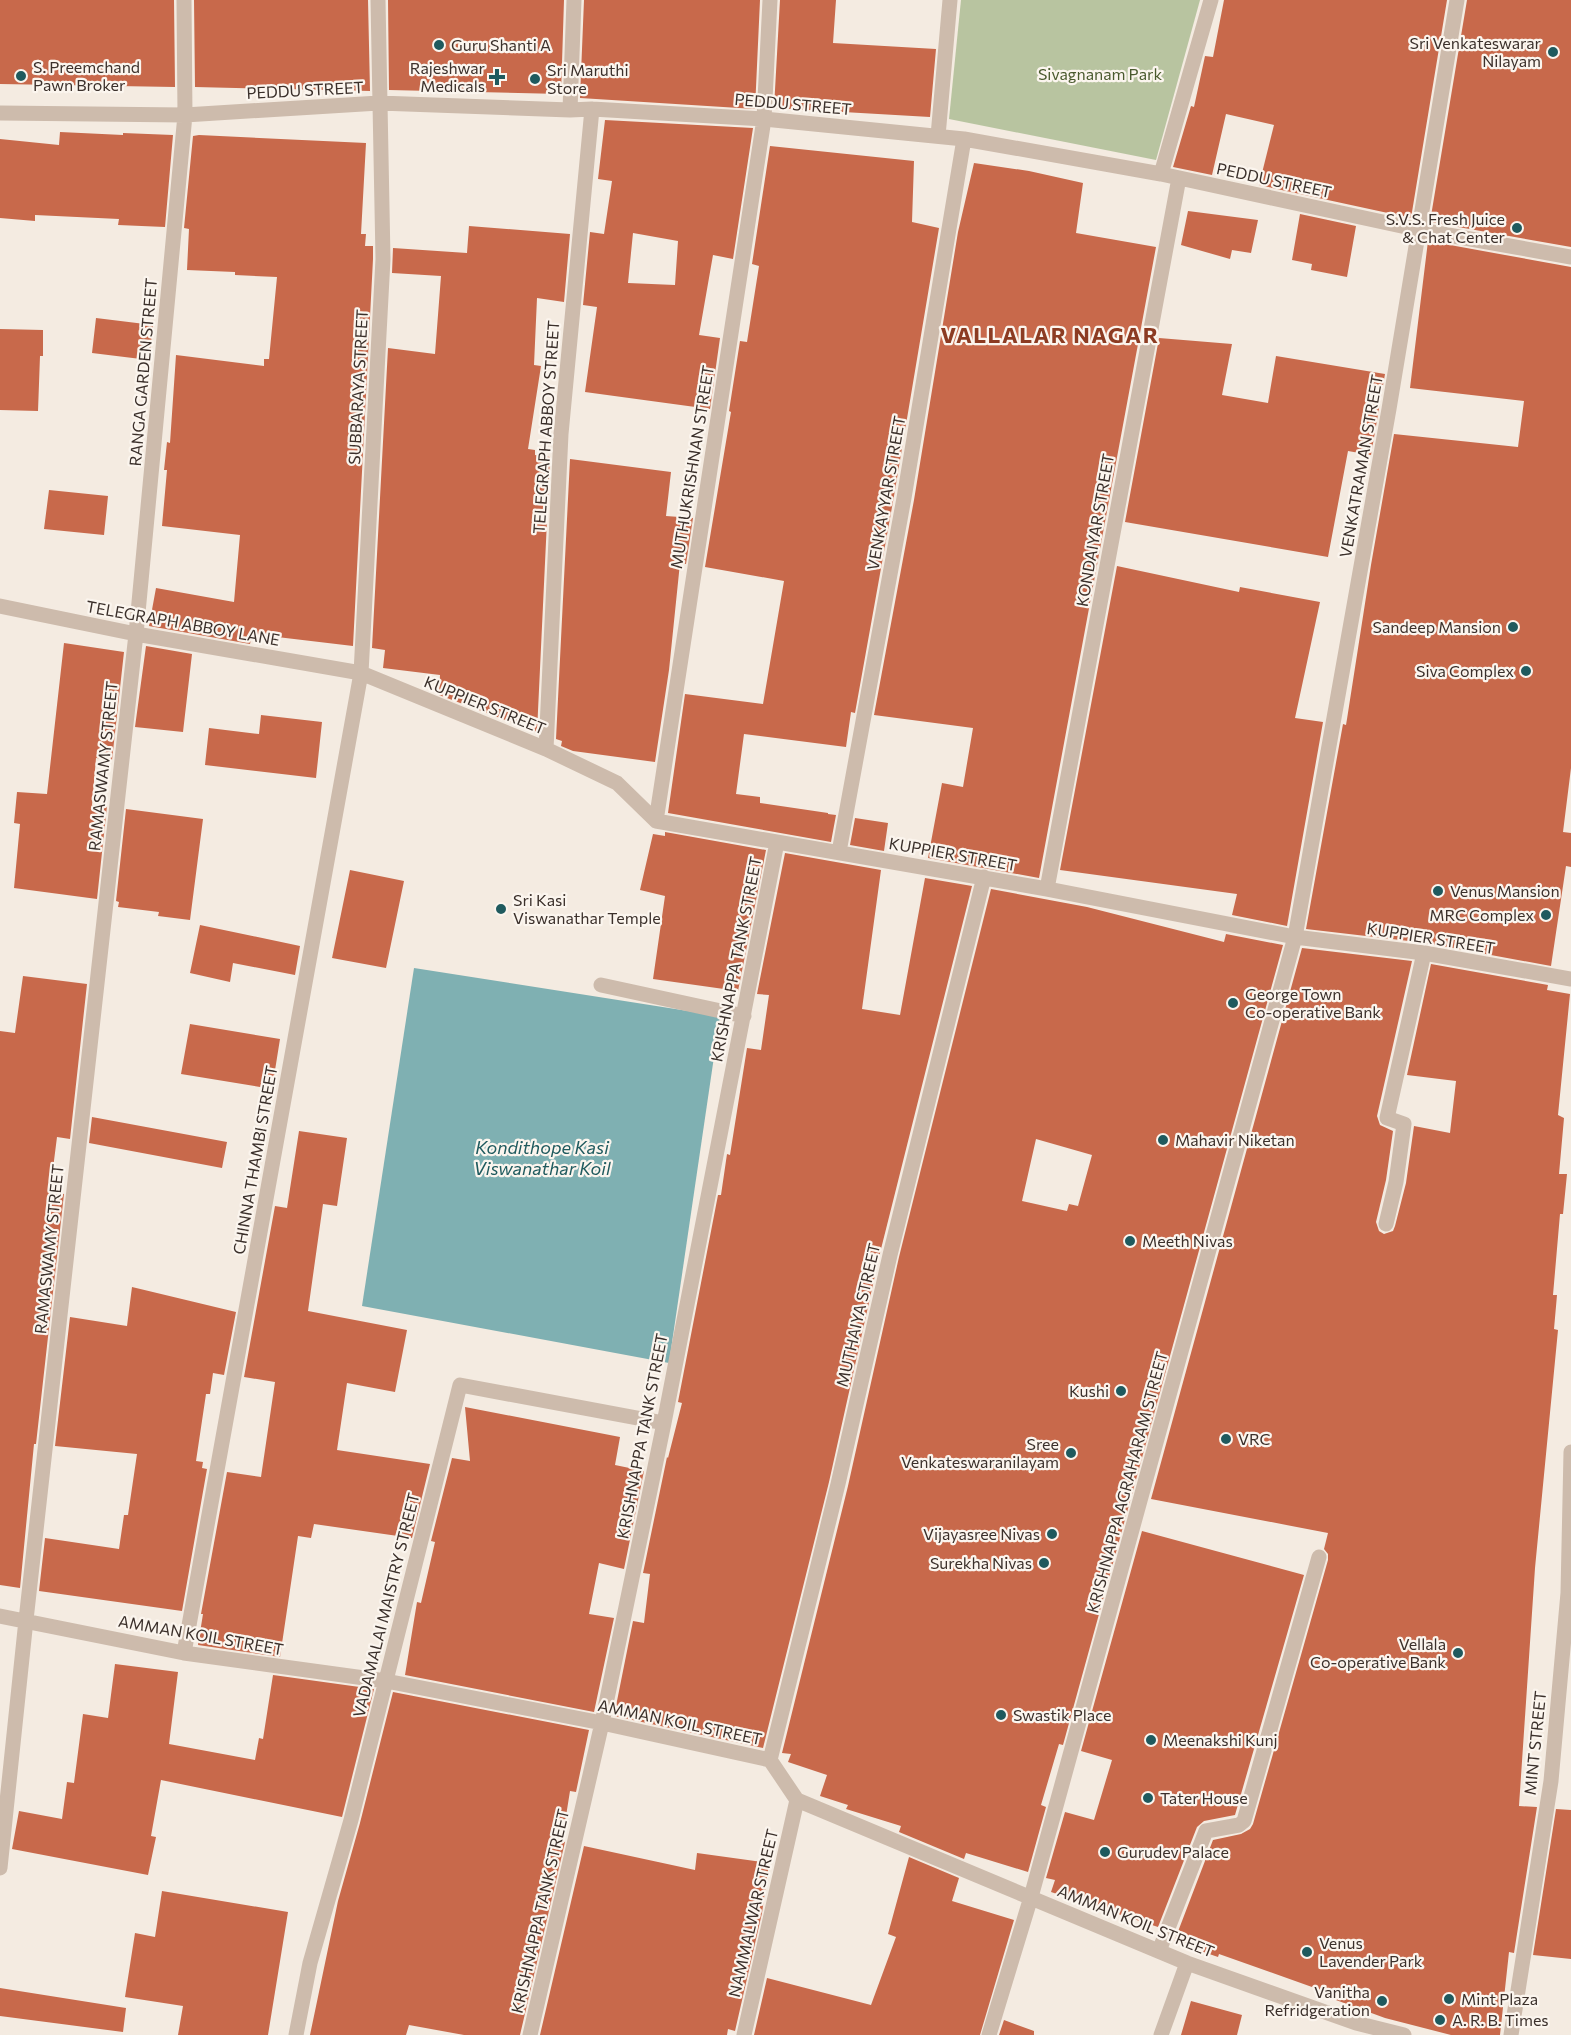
<svg xmlns="http://www.w3.org/2000/svg" width="1571" height="2035" font-family="Commissioner,sans-serif">
	<rect width="100%" height="100%" fill="#f4ebe1"/>
	<path fill="#b8c4a0" d="M961 0H1200L1156 160 949 119Z"/>
	<path fill="#7fb0b2" d="M414 968 720 1016 669 1363 362 1306Z"/>
	<path fill="#c8694b" fill-rule="evenodd" d="M0 0H174L175 87 0 84Z
		M194 0H368L370 91 195 87Z
		M388 0H564L561 94 389 90Z
		M584 0H760L755 109 580 98Z
		M780 0H836L833 43 936 49 930 117 774 108Z
		M1224 0H1447L1411 218 1259 185 1274 125 1226 114 1212 175 1173 167 1191 106 1194 107 1205 56 1213 57Z
		M1467 0H1571V247L1430 222Z
		M605 120 753 128 733 259 713 255 699 335 720 338 710 409 585 392 597 307 583 305 590 232 604 234 612 181 598 179ZM633 233 678 241 675 285 628 283Z
		M60 132 123 135V133L173 135 165 227 118 225 119 219 35 215V221L0 218V139L59 145Z
		M199 135 366 143 361 234H366L365 246H373V259L353 646 252 634 250 644 149 626 156 588 234 602 240 535 162 526 167 470H164L167 442 170 443 176 355 264 366V359H269L277 277 235 275V272L187 270 189 229 184 228 193 136Z
		M770 146 914 161 912 222 939 228 894 496 855 713 851 712 846 747 744 734 736 794 760 797V803L828 813V814L836 815 831 842 668 813 685 694 763 704 784 581 705 567 731 412 729 411 740 341 747 342 759 266 752 264Z
		M974 163 1029 171 1083 183 1076 233 1156 247 1039 878 928 858 942 783 963 787 973 728 874 715 914 500 958 232Z
		M1188 211 1258 220 1251 253 1232 250 1230 259 1181 245Z
		M1300 214 1356 226 1347 277 1311 270 1312 264 1292 260Z
		M469 226 570 234 564 302 537 298 534 365 541 366 528 449 535 450V455L550 457 537 732 439 695 440 675 383 668 385 650 372 648 388 348 435 354 441 276 392 273 393 248 467 253Z
		M1428 241 1571 267V768L1563 832 1571 833V867L1566 866 1551 966 1426 943 1306 929 1343 724 1346 725 1347 719 1371 565 1394 434 1518 447 1524 401 1410 388Z
		M96 318 153 325 149 360 92 353Z
		M0 329 43 330V356H40L38 411 0 410Z
		M1159 338 1232 344 1222 395 1268 403 1276 356 1385 374 1371 455 1348 451 1328 557 1125 522Z
		M570 459 671 472 666 516 693 518 686 564 680 563 669 670 655 762 573 751 561 746 562 741 556 739Z
		M49 490 108 496 104 535 44 529Z
		M1117 566 1239 592 1240 587 1320 602 1295 718 1323 722 1287 926 1232 915 1237 894 1060 870Z
		M64 643 124 652 112 760 96 758 92 805 107 806 97 899 14 888 20 824 14 823 17 792 47 794Z
		M146 646 192 654 183 732 135 727Z
		M261 715 322 722 316 778 205 765 209 728 259 734Z
		M126 809 203 819 190 920 158 916 159 912 118 907 119 902 116 901Z
		M855 818 888 823 884 851 850 845Z
		M665 832 766 850 738 991 653 979 665 896 640 890 653 834 665 836Z
		M785 853 881 870 862 1009 900 1015 925 878 972 886 880 1253 829 1482 763 1748 614 1716 633 1621 644 1623 650 1574 643 1573 667 1457 668 1458 682 1403 678 1402 718 1195H721L727 1154 730 1155 747 1048 761 1050 769 995 757 994Z
		M350 870 404 881 386 968 332 958Z
		M991 889 1087 907 1224 942 1226 934 1283 945 1063 1745 1059 1744 1041 1805 1046 1807 1028 1872 966 1853 964 1859 899 1832 901 1826 846 1809 848 1805 820 1796 827 1775 788 1762 791 1754 782 1753 848 1486 899 1257ZM1036 1139 1092 1155 1078 1206 1069 1204 1067 1211 1022 1201Z
		M200 925 300 946 295 975 233 963 230 982 190 973Z
		M1302 948 1412 961 1377 1116 1380 1125 1393 1131 1386 1180 1376 1222 1379 1231 1384 1234 1393 1231 1395 1226 1406 1183 1414 1126 1450 1133 1456 1081 1407 1075 1431 964 1548 985 1547 990 1570 994 1558 1115 1564 1118 1559 1174H1567L1563 1214H1560L1553 1295H1557L1554 1329 1558 1330 1535 1568 1519 1806 1537 1807 1514 1953 1509 1952 1500 2035H1451L1385 2018 1325 1996 1326 1992 1219 1954 1218 1957 1174 1942 1213 1840 1241 1834 1250 1829 1253 1824 1328 1560V1554L1324 1549 1328 1533 1151 1499Z
		M23 976 87 984 70 1139 57 1137 50 1192 64 1194 36 1444H34L20 1588 0 1585V1031L15 1033Z
		M190 1024 280 1039 272 1089 181 1074Z
		M92 1117 227 1142 222 1168 89 1143Z
		M299 1131 347 1138 337 1206 323 1204 308 1311 407 1330 395 1392 347 1383 337 1450 430 1464 412 1538 314 1524 311 1538 298 1536 280 1657 198 1645 203 1614H201L227 1472 261 1477 275 1382 244 1377 275 1206 287 1208Z
		M132 1287 236 1312 224 1375 213 1373 210 1394H206L196 1461 203 1462 202 1468 207 1469 182 1611 39 1591 45 1538 119 1549 124 1515H128L137 1454 55 1446 70 1317 127 1326Z
		M465 1407 620 1437 615 1465 644 1471 624 1569 599 1563 589 1614 614 1618 594 1712 405 1675 417 1602 421 1603 435 1542 431 1541 452 1458 470 1461Z
		M1142 1531 1304 1575 1235 1815 1204 1821 1197 1827 1158 1927 1051 1892 1055 1880 1046 1878 1065 1812 1094 1820 1112 1760 1081 1751Z
		M115 1664 178 1672 169 1744 255 1760 259 1738 263 1739 273 1675 374 1689 342 1817 161 1780 151 1836 156 1837 148 1875 12 1849 19 1811 62 1819 67 1782 74 1783 83 1714 108 1718Z
		M393 1692 589 1730 576 1792 570 1791 562 1841 565 1842 520 2035H464L409 2025 406 2035H310L338 1901 360 1823Z
		M1556 1809 1571 1810V1959L1533 1955Z
		M584 1846 695 1870 697 1853 769 1863 762 1913 735 2031 728 2029 727 2035H540Z
		M909 1857 959 1878 952 1901 1014 1920 980 2035H754L767 1978 871 2005 896 1937 888 1934Z
		M162 1891 288 1912 268 2035H178L183 2006 125 1997 135 1933 155 1937Z
		M0 1988 126 2008 123 2032 0 2016Z
		M1191 2001 1242 2015 1237 2035H1181Z
		M1004 2020 1034 2031V2035H999Z"/>
	<g fill="none" stroke-linecap="round" stroke-linejoin="round">
		<path stroke="#cdbbac" stroke-width="15" d="M570 110 574 0
			M0 113 185 115 379 103 570 110 592 109 764 119 964 139 1161 174 1420 230 1571 257
			M938 136 950 0
			M1161 174 1211 0
			M0 606 136 634 361 673 546 749 617 783 656 821 1047 889 1295 937 1424 953 1571 979
			M546 749 561 434 592 109
			M656 821 764 119 770 0
			M839 852 904 498 964 139
			M1047 889 1179 178
			M601 985 744 1016
			M1386 1224 1396 1182 1404 1124 1387 1118 1424 953
			M0 1616 184 1653 386 1681 602 1723 770 1760 797 1800 1187 1963 1356 2023 1404 2035
			M184 1653 361 673 383 259 378 0
			M770 1760 838 1484 890 1255 984 877
			M0 1868 26 1620 136 634 185 115 184 0
			M1159 1951 1206 1831 1239 1825 1244 1821 1319 1557
			M296 2035 310 1963 351 1820 460 1385 664 1423
			M530 2035 602 1723 664 1423 777 842
			M744 2035 797 1800
			M989 2035 1031 1897 1295 937 1389 409 1457 0
			M1161 2035 1187 1963"/>
		<path stroke="#cdbbac" stroke-width="15" d="M1511 2035 1551 1781 1568 1593 1571 1452"/>
	</g>
	<g fill="#1f5a5e" stroke="#fbf5ee" stroke-width="2">
		<circle cx="439" cy="45" r="6"/>
		<circle cx="1553" cy="52" r="6"/>
		<circle cx="21" cy="76" r="6"/>
		<path d="M494 68h6v6h6v6h-6v6h-6v-6h-6v-6h6z"/>
		<circle cx="535" cy="79" r="6"/>
		<circle cx="1517" cy="228" r="6"/>
		<circle cx="1513" cy="627" r="6"/>
		<circle cx="1526" cy="671" r="6"/>
		<circle cx="1438" cy="891" r="6"/>
		<circle cx="501" cy="909" r="6"/>
		<circle cx="1546" cy="915" r="6"/>
		<circle cx="1233" cy="1003" r="6"/>
		<circle cx="1163" cy="1140" r="6"/>
		<circle cx="1130" cy="1241" r="6"/>
		<circle cx="1121" cy="1391" r="6"/>
		<circle cx="1226" cy="1439" r="6"/>
		<circle cx="1071" cy="1453" r="6"/>
		<circle cx="1052" cy="1534" r="6"/>
		<circle cx="1044" cy="1563" r="6"/>
		<circle cx="1458" cy="1653" r="6"/>
		<circle cx="1001" cy="1715" r="6"/>
		<circle cx="1151" cy="1740" r="6"/>
		<circle cx="1148" cy="1798" r="6"/>
		<circle cx="1105" cy="1852" r="6"/>
		<circle cx="1307" cy="1952" r="6"/>
		<circle cx="1449" cy="1999" r="6"/>
		<circle cx="1382" cy="2001" r="6"/>
		<circle cx="1440" cy="2020" r="6"/>
	</g>
	<g text-anchor="middle" stroke-width="4.5" stroke-linejoin="round" paint-order="stroke">
		<g font-size="16" fill="#3b302b" stroke="#fbf5ee" text-anchor="start">
			<text x="1541" y="49" text-anchor="end">Sri Venkateswarar<tspan x="1541" dy="18">Nilayam</tspan></text>
			<text x="451" y="51">Guru Shanti A</text>
			<text x="33" y="73">S. Preemchand<tspan x="33" dy="18">Pawn Broker</tspan></text>
			<text x="485" y="74" text-anchor="end">Rajeshwar<tspan x="485" dy="18">Medicals</tspan></text>
			<text x="547" y="76">Sri Maruthi<tspan x="547" dy="18">Store</tspan></text>
			<text x="1505" y="225" text-anchor="end">S.V.S. Fresh Juice<tspan x="1505" dy="18">&amp; Chat Center</tspan></text>
			<text x="1501" y="633" text-anchor="end">Sandeep Mansion</text>
			<text x="1514" y="677" text-anchor="end">Siva Complex</text>
			<text x="1450" y="897">Venus Mansion</text>
			<text x="513" y="906">Sri Kasi<tspan x="513" dy="18">Viswanathar Temple</tspan></text>
			<text x="1534" y="921" text-anchor="end">MRC Complex</text>
			<text x="1245" y="1000">George Town<tspan x="1245" dy="18">Co-operative Bank</tspan></text>
			<text x="1175" y="1146">Mahavir Niketan</text>
			<text x="1142" y="1247">Meeth Nivas</text>
			<text x="1109" y="1397" text-anchor="end">Kushi</text>
			<text x="1238" y="1445">VRC</text>
			<text x="1059" y="1450" text-anchor="end">Sree<tspan x="1059" dy="18">Venkateswaranilayam</tspan></text>
			<text x="1040" y="1540" text-anchor="end">Vijayasree Nivas</text>
			<text x="1032" y="1569" text-anchor="end">Surekha Nivas</text>
			<text x="1446" y="1650" text-anchor="end">Vellala<tspan x="1446" dy="18">Co-operative Bank</tspan></text>
			<text x="1013" y="1721">Swastik Place</text>
			<text x="1163" y="1746">Meenakshi Kunj</text>
			<text x="1160" y="1804">Tater House</text>
			<text x="1117" y="1858">Gurudev Palace</text>
			<text x="1319" y="1949">Venus<tspan x="1319" dy="18">Lavender Park</tspan></text>
			<text x="1370" y="1998" text-anchor="end">Vanitha<tspan x="1370" dy="18">Refridgeration</tspan></text>
			<text x="1461" y="2005">Mint Plaza</text>
			<text x="1452" y="2026">A. R. B. Times</text>
		</g>
		<g font-size="16" fill="#4a5a2e" stroke="#fbf5ee">
			<text x="1100" y="80">Sivagnanam Park</text>
		</g>
		<g font-size="16" fill="#3b302b" stroke="#fbf5ee">
			<text transform="translate(305 90) rotate(-3)" y="6">PEDDU STREET</text>
			<text transform="translate(793 104) rotate(5)" y="6">PEDDU STREET</text>
			<text transform="translate(1274 180) rotate(12)" y="6">PEDDU STREET</text>
			<text transform="translate(143 372) rotate(-85)" y="6">RANGA GARDEN STREET</text>
			<text transform="translate(358 387) rotate(-87)" y="6">SUBBARAYA STREET</text>
			<text transform="translate(546 427) rotate(-86)" y="6">TELEGRAPH ABBOY STREET</text>
			<text transform="translate(1361 466) rotate(-80)" y="6">VENKATRAMAN STREET</text>
			<text transform="translate(692 467) rotate(-81)" y="6">MUTHUKRISHNAN STREET</text>
			<text transform="translate(886 493) rotate(-80)" y="6">VENKAYYAR STREET</text>
			<text transform="translate(1095 530) rotate(-80)" y="6">KONDAIYAR STREET</text>
			<text transform="translate(183 623) rotate(10)" y="6">TELEGRAPH ABBOY LANE</text>
			<text transform="translate(485 705) rotate(22)" y="6">KUPPIER STREET</text>
			<text transform="translate(103 766) rotate(-84)" y="6">RAMASWAMY STREET</text>
			<text transform="translate(953 854) rotate(10)" y="6">KUPPIER STREET</text>
			<text transform="translate(1431 938) rotate(9)" y="6">KUPPIER STREET</text>
			<text transform="translate(736 959) rotate(-79)" y="6">KRISHNAPPA TANK STREET</text>
			<text transform="translate(255 1160) rotate(-80)" y="6">CHINNA THAMBI STREET</text>
			<text transform="translate(49 1249) rotate(-84)" y="6">RAMASWAMY STREET</text>
			<text transform="translate(858 1315) rotate(-77)" y="6">MUTHAIYA STREET</text>
			<text transform="translate(642 1436) rotate(-79)" y="6">KRISHNAPPA TANK STREET</text>
			<text transform="translate(1127 1482) rotate(-75)" y="6">KRISHNAPPA AGRAHARAM STREET</text>
			<text transform="translate(386 1605) rotate(-76)" y="6">VADAMALAI MAISTRY STREET</text>
			<text transform="translate(201 1635) rotate(10)" y="6">AMMAN KOIL STREET</text>
			<text transform="translate(680 1722) rotate(12)" y="6">AMMAN KOIL STREET</text>
			<text transform="translate(1535 1743) rotate(-84)" y="6">MINT STREET</text>
			<text transform="translate(540 1911) rotate(-77)" y="6">KRISHNAPPA TANK STREET</text>
			<text transform="translate(753 1913) rotate(-77)" y="6">NAMMALWAR STREET</text>
			<text transform="translate(1136 1921) rotate(22)" y="6">AMMAN KOIL STREET</text>
		</g>
		<g font-size="18" font-style="italic" fill="#1f5a5e" stroke="#fbf5ee">
			<text x="542" y="1154">Kondithope Kasi<tspan x="542" dy="21">Viswanathar Koil</tspan></text>
		</g>
		<g font-size="22" font-weight="bold" letter-spacing="1.5" fill="#8c3b22" stroke="#fbf5ee">
			<text x="1050" y="343">VALLALAR NAGAR</text>
		</g>
	</g>
</svg>
